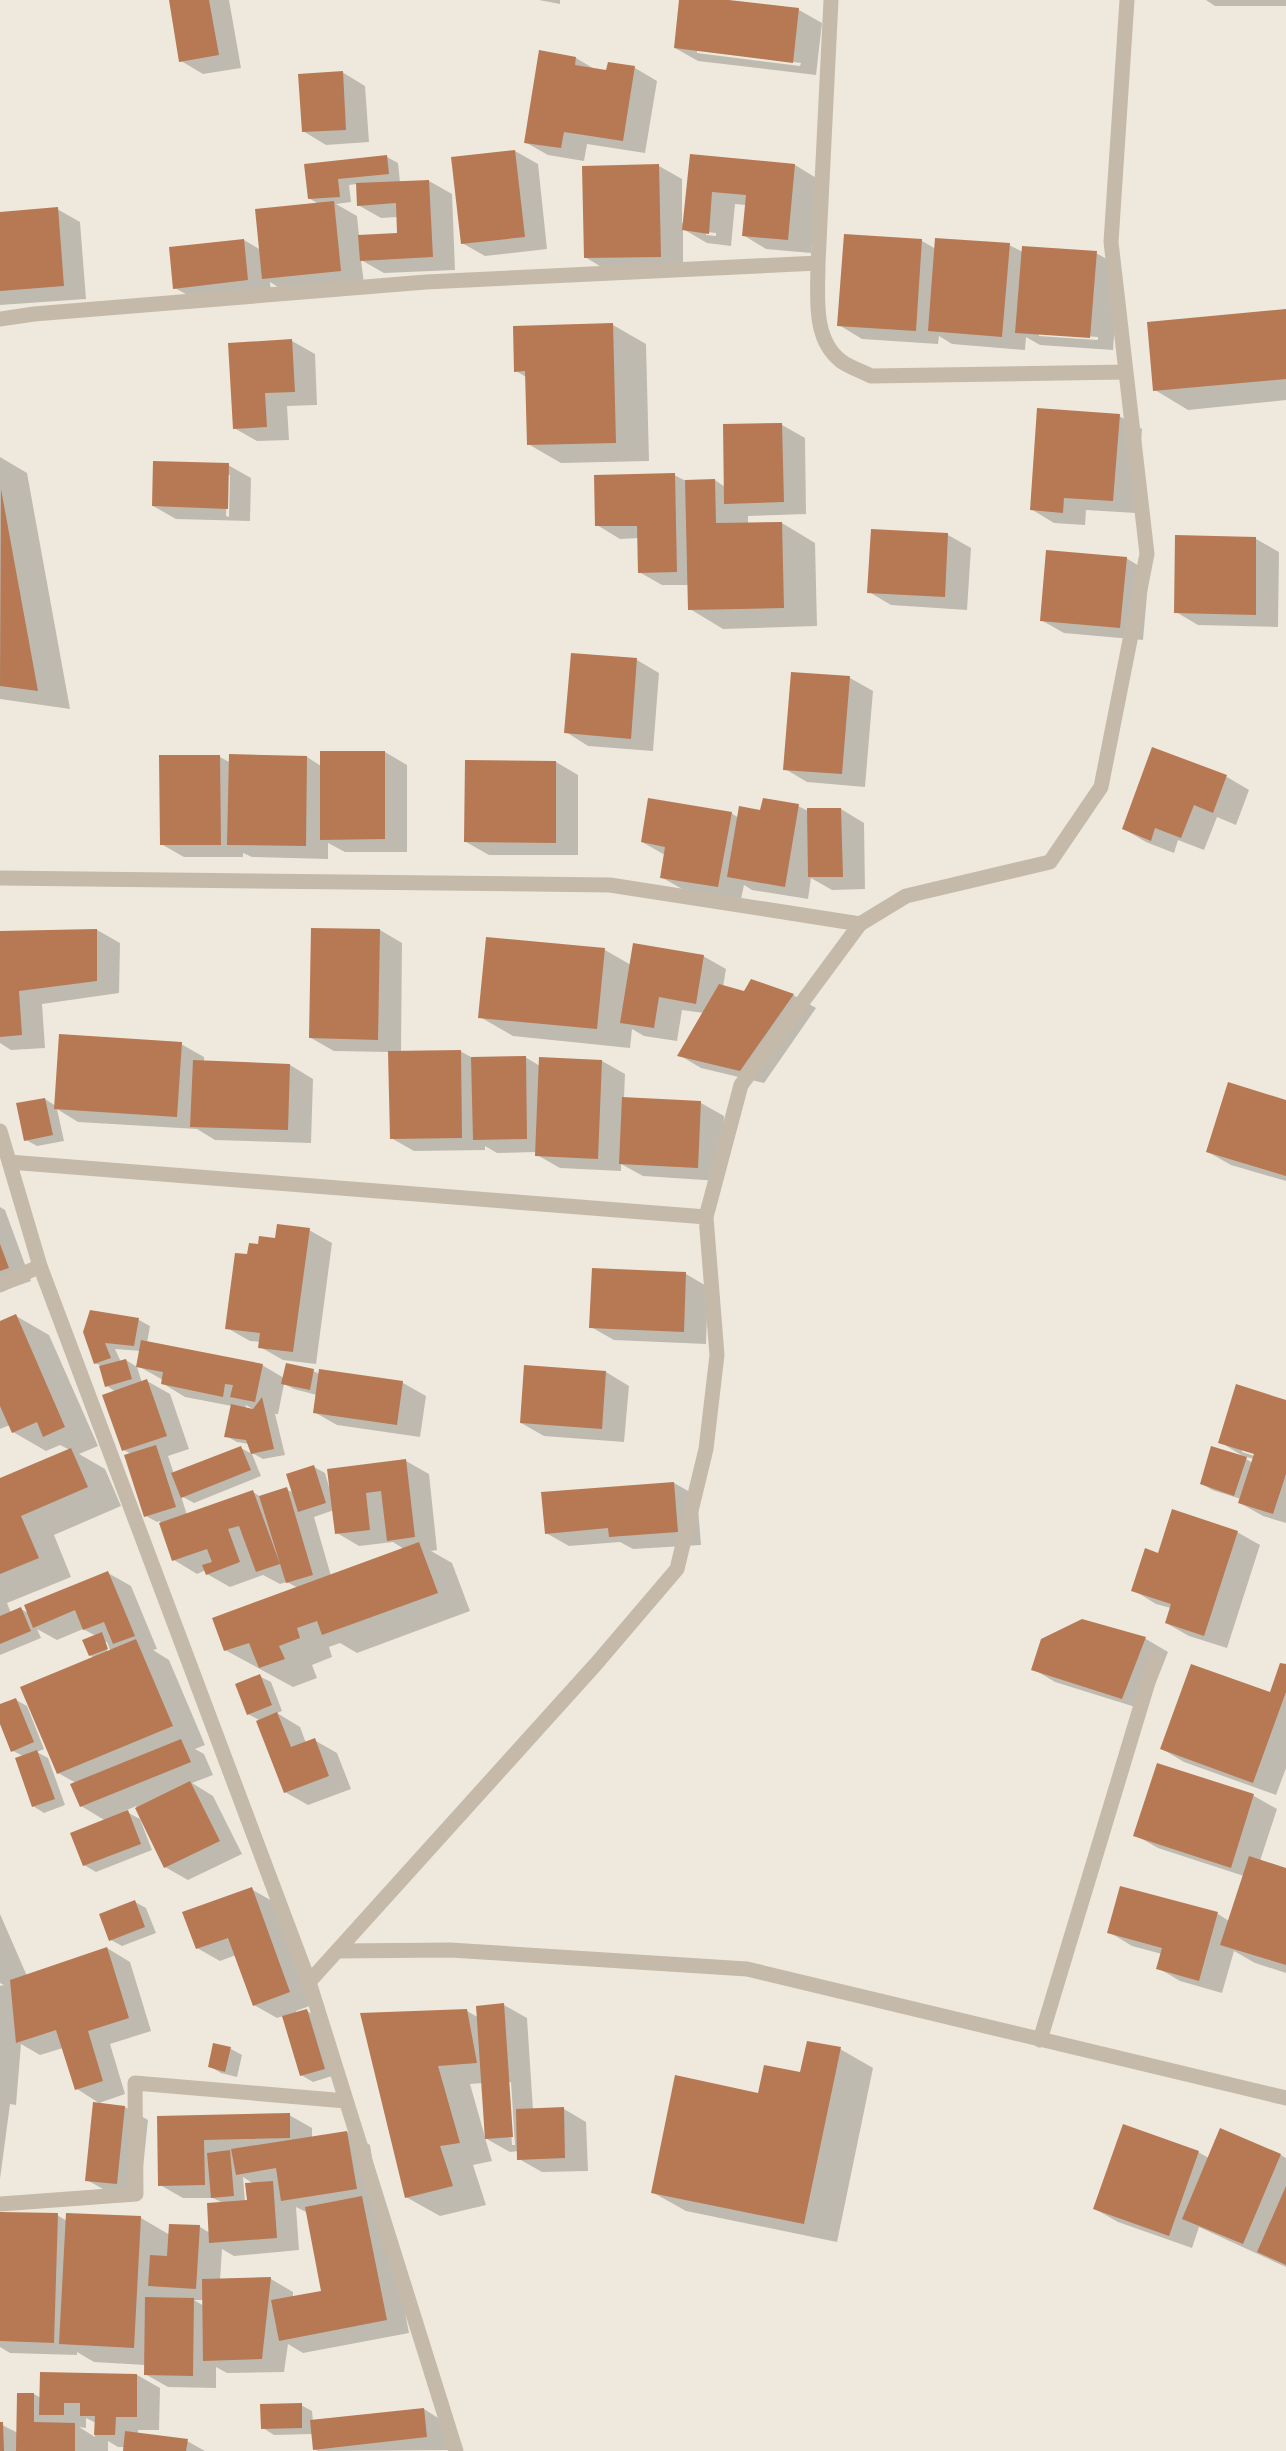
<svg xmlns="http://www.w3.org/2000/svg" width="1286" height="2451" font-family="'Varela Round',sans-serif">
	<rect width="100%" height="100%" fill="#efe9dd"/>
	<path fill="#0003" fill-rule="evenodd" d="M170 0H229L241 68 203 74 181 61Z
		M539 0H560V4Z
		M681 0H716L799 10 822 23 816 75 698 61 675 48ZM697 50 801 63 800 66 697 53Z
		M1206 0H1286V6H1215Z
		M576 58 596 70 607 72 635 68 657 81 645 153 587 144 584 161 548 155 525 142Z
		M342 72 365 86 369 142 326 145 303 131Z
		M515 151 538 164 547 249 485 256 462 243 453 158Z
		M691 156 795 165 818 179 811 253 766 249 743 235 746 205 735 204 731 246 707 243 683 229V269L608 271 585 257 659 166 682 179V223H685ZM706 232 716 233V236L706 235Z
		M387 157 398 163 400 182 429 181 452 194 455 270 384 273 361 260 364 284 286 292 270 282 271 292 198 301 175 288 244 240 261 250 319 204 310 199 306 165ZM357 184 358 205 381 218 398 217 399 234 359 236 357 216 336 204 351 202 349 185Z
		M57 209 80 222 86 299 0 305V214Z
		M922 241 936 249 1009 245 1023 252 1096 253 1119 266 1113 350 1040 345 1026 337 1025 350 952 344 939 336 938 344 862 339 839 325ZM1039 333 1098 337V340L1039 336Z
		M1286 311V400L1188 410 1155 390Z
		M613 325 646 344 649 461 561 463 528 444 526 377 516 371Z
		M292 341 315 354 317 405 287 406 289 440 257 441 234 428Z
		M1119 416 1142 429 1136 513 1086 510 1085 525 1054 523 1031 509Z
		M782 425 805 438 806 514 748 516V524L782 523 815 543 817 626 723 629 690 609 689 585H662L639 572V538L620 539 597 525 674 475 686 481 715 480 725 487Z
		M0 457 27 473 70 709 0 699Z
		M228 465 251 478 250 521 176 519 153 506ZM227 475H230L229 517 226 516Z
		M872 531 948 535 971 548 967 610 891 605 869 592Z
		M1256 539 1279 552 1278 627 1198 625 1176 612Z
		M1126 558 1149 572 1143 640 1064 633 1041 620Z
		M637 660 659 673 653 751 588 746 566 732Z
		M792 674 850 678 873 691 865 787 807 782 785 769Z
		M1153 749 1227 777 1249 790 1236 825 1217 817 1204 850 1178 840 1174 853 1146 842 1124 829Z
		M385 752 407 765V852H345L328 843V859L252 857 243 853V857H184L161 844 220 757 231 763V755L307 757 321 766Z
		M556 762 578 775V855H489L466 842Z
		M798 806 808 811 841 809 864 823 865 889 832 890 811 878 808 899 752 890 744 885 741 899 684 890 661 877 665 855 642 842 731 813 739 818Z
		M97 930 120 943 119 993 42 1004 45 1048 11 1050 0 1043V933Z
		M380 930 402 943 401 1052 460 1051 473 1058 525 1057 540 1066 602 1061 625 1074 624 1098 701 1103 724 1116 720 1181 643 1176 621 1164V1171L560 1168 537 1155V1152L497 1153 485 1146V1150L414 1151 391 1138 390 1052 334 1051 311 1038Z
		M605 950 631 965 703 956 726 969 723 987 745 992 751 981 793 995 816 1008 764 1083 701 1068 679 1055 704 1013 682 1010 677 1041 644 1036 632 1029 630 1048 513 1036 480 1017Z
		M181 1044 204 1057V1062L290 1065 313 1079 311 1143 215 1140 197 1129 78 1122 57 1109 64 1141 37 1146 26 1140 45 1099 56 1106Z
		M1286 1101V1181L1231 1165 1208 1152Z
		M0 1207 5 1210 31 1281 0 1292Z
		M309 1230 332 1243 316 1364 283 1360 260 1347 261 1342 250 1341 227 1328 259 1246Z
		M686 1274 708 1287 706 1344 614 1340 591 1327Z
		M91 1312 139 1320 150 1326 147 1343 262 1365 284 1378 313 1371 320 1374V1370L403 1383 426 1396 420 1437 337 1425 314 1412 317 1395 294 1389 284 1384 278 1414H275L285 1455 263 1459 252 1453 249 1444 237 1442 226 1436 232 1406 185 1397 162 1383 163 1380 138 1366 141 1351 115 1349 121 1362 126 1360 137 1367 142 1383 147 1381 170 1394 189 1449 168 1456 174 1474 241 1448 252 1454 261 1476 194 1503 181 1496 187 1515 253 1492 261 1497 286 1489 294 1493 314 1467 325 1473 329 1487 406 1461 429 1474 437 1550 431 1551 452 1563 470 1611 357 1653 340 1643 329 1647 332 1657 312 1665 317 1678 293 1687 225 1650 298 1588 287 1582 280 1584 263 1575 230 1587 207 1574 206 1570 197 1574 174 1560 160 1521 157 1522 146 1516 131 1454 124 1450 116 1392 107 1386 101 1366 95 1363ZM246 1405 256 1411 245 1409ZM334 1510 337 1533 359 1546 393 1542 404 1549 331 1576 314 1517Z
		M16 1316 49 1335 98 1446 79 1454 105 1469 121 1506 54 1535 71 1577 7 1603 11 1613 21 1609 28 1613 108 1573 131 1586 157 1649 153 1650 169 1660 205 1745 195 1749 204 1754 213 1775 192 1783 213 1796 242 1854 188 1880 165 1867 136 1806 125 1811 140 1819 152 1850 96 1872 84 1865 106 1821 81 1806 76 1783 58 1773 94 1658 90 1655 96 1636 83 1629 57 1640 37 1629 41 1638 0 1655V1480L70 1450 60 1445 46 1451 13 1432 10 1425 0 1429V1323ZM104 1642H107L112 1655 109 1656Z
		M606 1372 629 1386 624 1442 544 1436 521 1423Z
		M1286 1401V1523L1263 1516 1240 1503 1241 1499 1212 1490 1201 1483 1244 1458 1253 1463 1254 1459 1243 1456 1220 1442ZM1242 1449 1261 1455V1458L1242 1452Z
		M674 1483 697 1496 701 1545 633 1549 620 1542 569 1546 546 1533Z
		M1237 1532 1260 1545 1227 1648 1189 1636 1166 1623 1171 1608 1156 1604 1133 1590 1159 1555Z
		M1082 1621 1146 1639 1168 1652 1145 1710 1055 1682 1033 1669Z
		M1286 1666V1768L1276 1795 1184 1762 1162 1749 1271 1694Z
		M259 1676 271 1682 282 1711 277 1713 300 1727 306 1743 314 1740 337 1753 351 1789 308 1805 285 1792 261 1721 248 1714Z
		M16 1700 27 1706 44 1749 37 1752 48 1758 65 1805 44 1813 33 1806 23 1756 13 1751 0 1720V1706Z
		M1158 1765 1254 1796 1277 1809 1260 1861 1286 1870V1973L1255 1963 1234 1951 1222 1993 1180 1981 1158 1968 1162 1954 1132 1946 1109 1932 1218 1914 1229 1921 1244 1876 1158 1848 1135 1835Z
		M251 1889 274 1902 312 2005 296 2011 297 2014 307 2011 318 2017 335 2075 313 2082 301 2075 283 2016 277 2018 254 2005 236 1955 220 1961 197 1948Z
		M135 1902 146 1908 156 1933 122 1946 111 1940Z
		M0 1914 27 1976 107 1948 130 1962 151 2031 110 2044 125 2094 99 2103 77 2089 63 2048 40 2055 21 2044 16 2105 10 2104 0 2179V1986L4 1985 0 1983Z
		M504 2005 527 2018 533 2110 564 2109 586 2122 588 2171 542 2172 519 2159V2151L510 2152 485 2138 492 2161 473 2165 486 2205 440 2216 406 2197 361 2014 467 2011 479 2018ZM508 2082H511L515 2145H512ZM483 2083 485 2137 470 2084Z
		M231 2049 242 2055 237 2077 221 2073 209 2066Z
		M840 2049 873 2068 837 2242 686 2211 652 2192 759 2094 801 2074Z
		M95 2104 125 2107 148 2120 140 2196 110 2193 87 2180Z
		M289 2115 312 2128V2138L347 2132 370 2145 379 2202 385 2210 409 2333 303 2353 288 2344 284 2372 227 2373 216 2367V2388L168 2387 145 2374V2365L94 2362 77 2352V2355L10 2353 0 2347V2214L57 2215 67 2221V2214L141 2218 170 2235V2225L200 2227 210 2233 223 2203 213 2198H183L160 2185 158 2117ZM243 2177 254 2184 248 2201 245 2202ZM296 2207 308 2213 323 2292 293 2298V2292L271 2279 220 2280 222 2249 234 2256 299 2250ZM194 2300H204V2306Z
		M1198 2152 1209 2158 1281 2155 1286 2158V2267L1199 2227 1192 2248 1118 2222 1095 2209Z
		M41 2374 137 2375 160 2388 159 2430H138V2434L187 2441 205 2451H124L125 2447H118L108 2441V2451H0V2424L18 2433 34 2394 41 2398ZM86 2418 96 2423 95 2437 79 2427 86 2428Z
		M301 2405 312 2411 313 2422 424 2409 446 2423 449 2450 318 2451 314 2449 313 2434 274 2435 263 2428Z"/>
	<path fill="#b67954" d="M169 0H209L219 55 179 62Z
		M679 0H729L799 8 793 63 674 48Z
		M539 50 576 57 575 65 606 70 608 62 635 66 623 141 564 132 561 148 524 143Z
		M343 71 346 130 302 132 298 74Z
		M515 150 525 237 461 244 451 157Z
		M690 154 795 164 788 240 742 236 746 195 712 192 709 234 682 230Z
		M387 155 389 174 338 179 340 197 308 199 304 164Z
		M659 164 661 257 584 258 582 166Z
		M429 180 433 257 360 261 358 235 397 233 396 203 357 206 356 183Z
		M334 201 341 271 262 279 255 209Z
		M58 207 64 286 0 291V212Z
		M844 234 922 239 916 331 837 326Z
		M935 238 1010 243 1002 337 928 331Z
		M244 239 248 280 173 289 169 247Z
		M1022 246 1097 251 1090 338 1015 333Z
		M1286 309V379L1153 391 1147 322Z
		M613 323 616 443 527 445 525 371 514 372 513 326Z
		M292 339 295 392 265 393 267 427 233 429 228 343Z
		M1037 408 1120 414 1113 501 1064 498 1063 513 1030 510Z
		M782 423 784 502 724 504 723 424Z
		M153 461 229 463 228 509 152 506Z
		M675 473 677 572 638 573 637 526H595L594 475Z
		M715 479 716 523 782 522 784 608 688 610 685 480Z
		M1 489 38 691 0 686Z
		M871 529 948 533 945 597 867 593Z
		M1175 535 1256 537V615L1174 613Z
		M1046 550 1127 557 1120 628 1040 621Z
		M571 653 637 658 631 739 564 733Z
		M791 672 850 676 842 774 783 770Z
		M1152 747 1227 775 1213 813 1194 805 1181 838 1155 828 1151 841 1122 829Z
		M320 751H385V839L320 840Z
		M229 754 307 756 306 846 227 845Z
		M159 755H220L221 845H160Z
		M465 760 556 761V843L464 842Z
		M648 798 732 812 718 887 660 878 665 847 641 842Z
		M763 798 799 804 785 887 727 877 739 806 760 810Z
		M807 808H841L843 877H808Z
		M311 928 380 929 378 1040 309 1038Z
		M97 929V981L19 991 22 1035 0 1037V931Z
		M486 937 605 948 597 1029 478 1018Z
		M633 943 704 955 696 1004 659 997 654 1028 620 1023Z
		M751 979 794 994 740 1071 677 1056 719 984 744 991Z
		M59 1034 182 1042 177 1117 54 1109Z
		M461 1050 462 1138 390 1139 388 1051Z
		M526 1056 527 1139 473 1140 471 1057Z
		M539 1057 602 1060 598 1159 535 1156Z
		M193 1060 290 1064 288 1130 190 1127Z
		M1228 1082 1286 1100V1176L1206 1152Z
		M622 1097 701 1101 698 1168 619 1164Z
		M45 1098 53 1135 24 1141 16 1103Z
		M277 1224 310 1228 293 1352 258 1348 260 1333 225 1329 235 1253 247 1254 249 1243 258 1244 259 1236 275 1238Z
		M0 1244 9 1268 0 1271Z
		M592 1268 686 1272 684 1332 589 1328Z
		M90 1310 139 1318 134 1346 105 1343 111 1358 94 1364 83 1332Z
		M16 1314 65 1427 43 1437 37 1422 12 1433 0 1406V1321Z
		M141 1340 263 1364 255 1402 230 1397 233 1385 225 1384 223 1397 161 1384 163 1372 136 1367Z
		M126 1359 132 1379 105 1387 99 1366Z
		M286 1363 314 1369 310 1390 281 1384Z
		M524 1365 606 1371 602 1429 520 1423Z
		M319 1369 403 1381 397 1425 313 1413Z
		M147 1379 167 1436 122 1451 102 1395Z
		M1236 1384 1286 1400V1474L1273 1514 1238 1503 1254 1454 1218 1443Z
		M262 1397 274 1449 251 1454 246 1440 224 1437 231 1404 253 1409Z
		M156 1445 176 1507 144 1517 124 1455Z
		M241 1446 251 1470 181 1498 171 1473Z
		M1211 1446 1247 1457 1234 1496 1200 1484Z
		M71 1448 88 1487 21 1516 39 1558 0 1574V1478Z
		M406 1459 415 1537 387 1541 381 1491 366 1493 370 1530 335 1534 327 1469Z
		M314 1465 326 1503 298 1512 286 1474Z
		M674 1482 678 1532 609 1537 608 1528 545 1534 541 1492Z
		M287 1487 313 1575 286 1583 259 1496Z
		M253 1490 280 1564 256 1572 239 1526 228 1529 240 1562 206 1575 202 1565 212 1562 207 1549 172 1561 159 1523Z
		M1172 1509 1238 1531 1204 1636 1165 1623 1171 1604 1131 1591 1145 1548 1158 1553Z
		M419 1542 438 1593 322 1635 317 1621 297 1628 300 1638 279 1646 285 1659 259 1668 249 1643 224 1651 212 1618Z
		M108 1571 135 1636 113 1644 104 1622 83 1630 75 1610 33 1628 24 1605Z
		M21 1607 31 1631 0 1644V1616Z
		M1082 1619 1146 1637 1122 1699 1031 1670 1041 1639Z
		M102 1632 108 1649 89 1656 82 1640Z
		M136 1639 173 1726 57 1774 20 1687Z
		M1280 1663 1286 1664V1692L1253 1783 1160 1749 1191 1664 1270 1692Z
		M260 1674 272 1705 247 1715 235 1684Z
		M16 1698 34 1742 11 1752 0 1724V1704Z
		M277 1712 291 1747 315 1738 329 1776 284 1793 256 1721Z
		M181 1739 191 1762 80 1807 70 1784Z
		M37 1750 55 1799 32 1807 15 1758Z
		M1157 1763 1254 1794 1231 1868 1133 1836Z
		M190 1781 220 1841 164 1868 135 1808Z
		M128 1810 141 1844 83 1866 70 1833Z
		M1249 1856 1286 1868V1965L1220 1945Z
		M1120 1886 1218 1912 1199 1981 1156 1969 1162 1948 1107 1933Z
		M252 1887 290 1992 253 2006 228 1938 196 1949 182 1912Z
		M135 1900 145 1927 109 1941 99 1914Z
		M107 1947 129 2018 88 2031 103 2081 75 2090 56 2030 16 2043 10 1980Z
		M504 2003 513 2137 485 2139 476 2006Z
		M307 2009 325 2069 300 2076 282 2016Z
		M467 2009 477 2063 438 2066 460 2143 440 2146 453 2186 405 2198 360 2013Z
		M807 2041 841 2047 804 2224 651 2193 675 2075 758 2093 764 2065 800 2072Z
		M213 2043 231 2047 225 2072 208 2067Z
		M93 2102 125 2106 117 2184 85 2181Z
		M564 2107 565 2158 517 2160 516 2109Z
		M290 2113V2138L204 2140 205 2185 158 2186 157 2116Z
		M1123 2124 1199 2151 1169 2236 1093 2209Z
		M1220 2128 1281 2154 1243 2244 1182 2219Z
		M347 2131 357 2189 281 2201 276 2168 236 2175 231 2149Z
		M230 2150 234 2196 211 2198 207 2153Z
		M273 2181 277 2238 209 2243 207 2203 247 2200 245 2183Z
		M1286 2186V2265L1257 2252Z
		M362 2196 387 2320 279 2341 271 2300 321 2291 305 2207Z
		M0 2212 58 2213 54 2343 0 2341Z
		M66 2213 141 2216 134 2348 59 2344Z
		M169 2224 200 2225 196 2289 148 2286 150 2255 167 2256Z
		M271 2277 262 2359 203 2361 202 2279Z
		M145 2297 194 2298 193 2376 144 2375Z
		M40 2372 137 2374V2417H116L115 2435H94L95 2416H80V2403H64V2415H39Z
		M17 2393H34V2422L75 2423V2451H16Z
		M302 2403V2428L261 2429 260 2404Z
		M424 2408 427 2437 313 2450 310 2420Z
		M0 2422H3L4 2451H0Z
		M125 2431 188 2439 186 2451H123Z"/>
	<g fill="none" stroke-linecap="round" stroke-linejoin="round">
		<path stroke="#c5baaa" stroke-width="15" d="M831 0 818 263C818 295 812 339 841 361 849 367 861 371 871 376L1126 372
			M0 319 34 314 426 282 818 263
			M0 878 610 885 860 924
			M0 1131 40 1266 309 1982 456 2451
			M9 1162 706 1217
			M0 1285 40 1266
			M337 1951 450 1950 747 1969 1286 2098
			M309 1982 596 1664 677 1569 706 1449 717 1355 706 1217 741 1085 860 924 906 896 1050 862 1101 787 1147 554 1111 242 1127 0
			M1040 2040 1155 1659
			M0 2204 136 2194 135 2083 346 2101"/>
	</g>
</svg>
